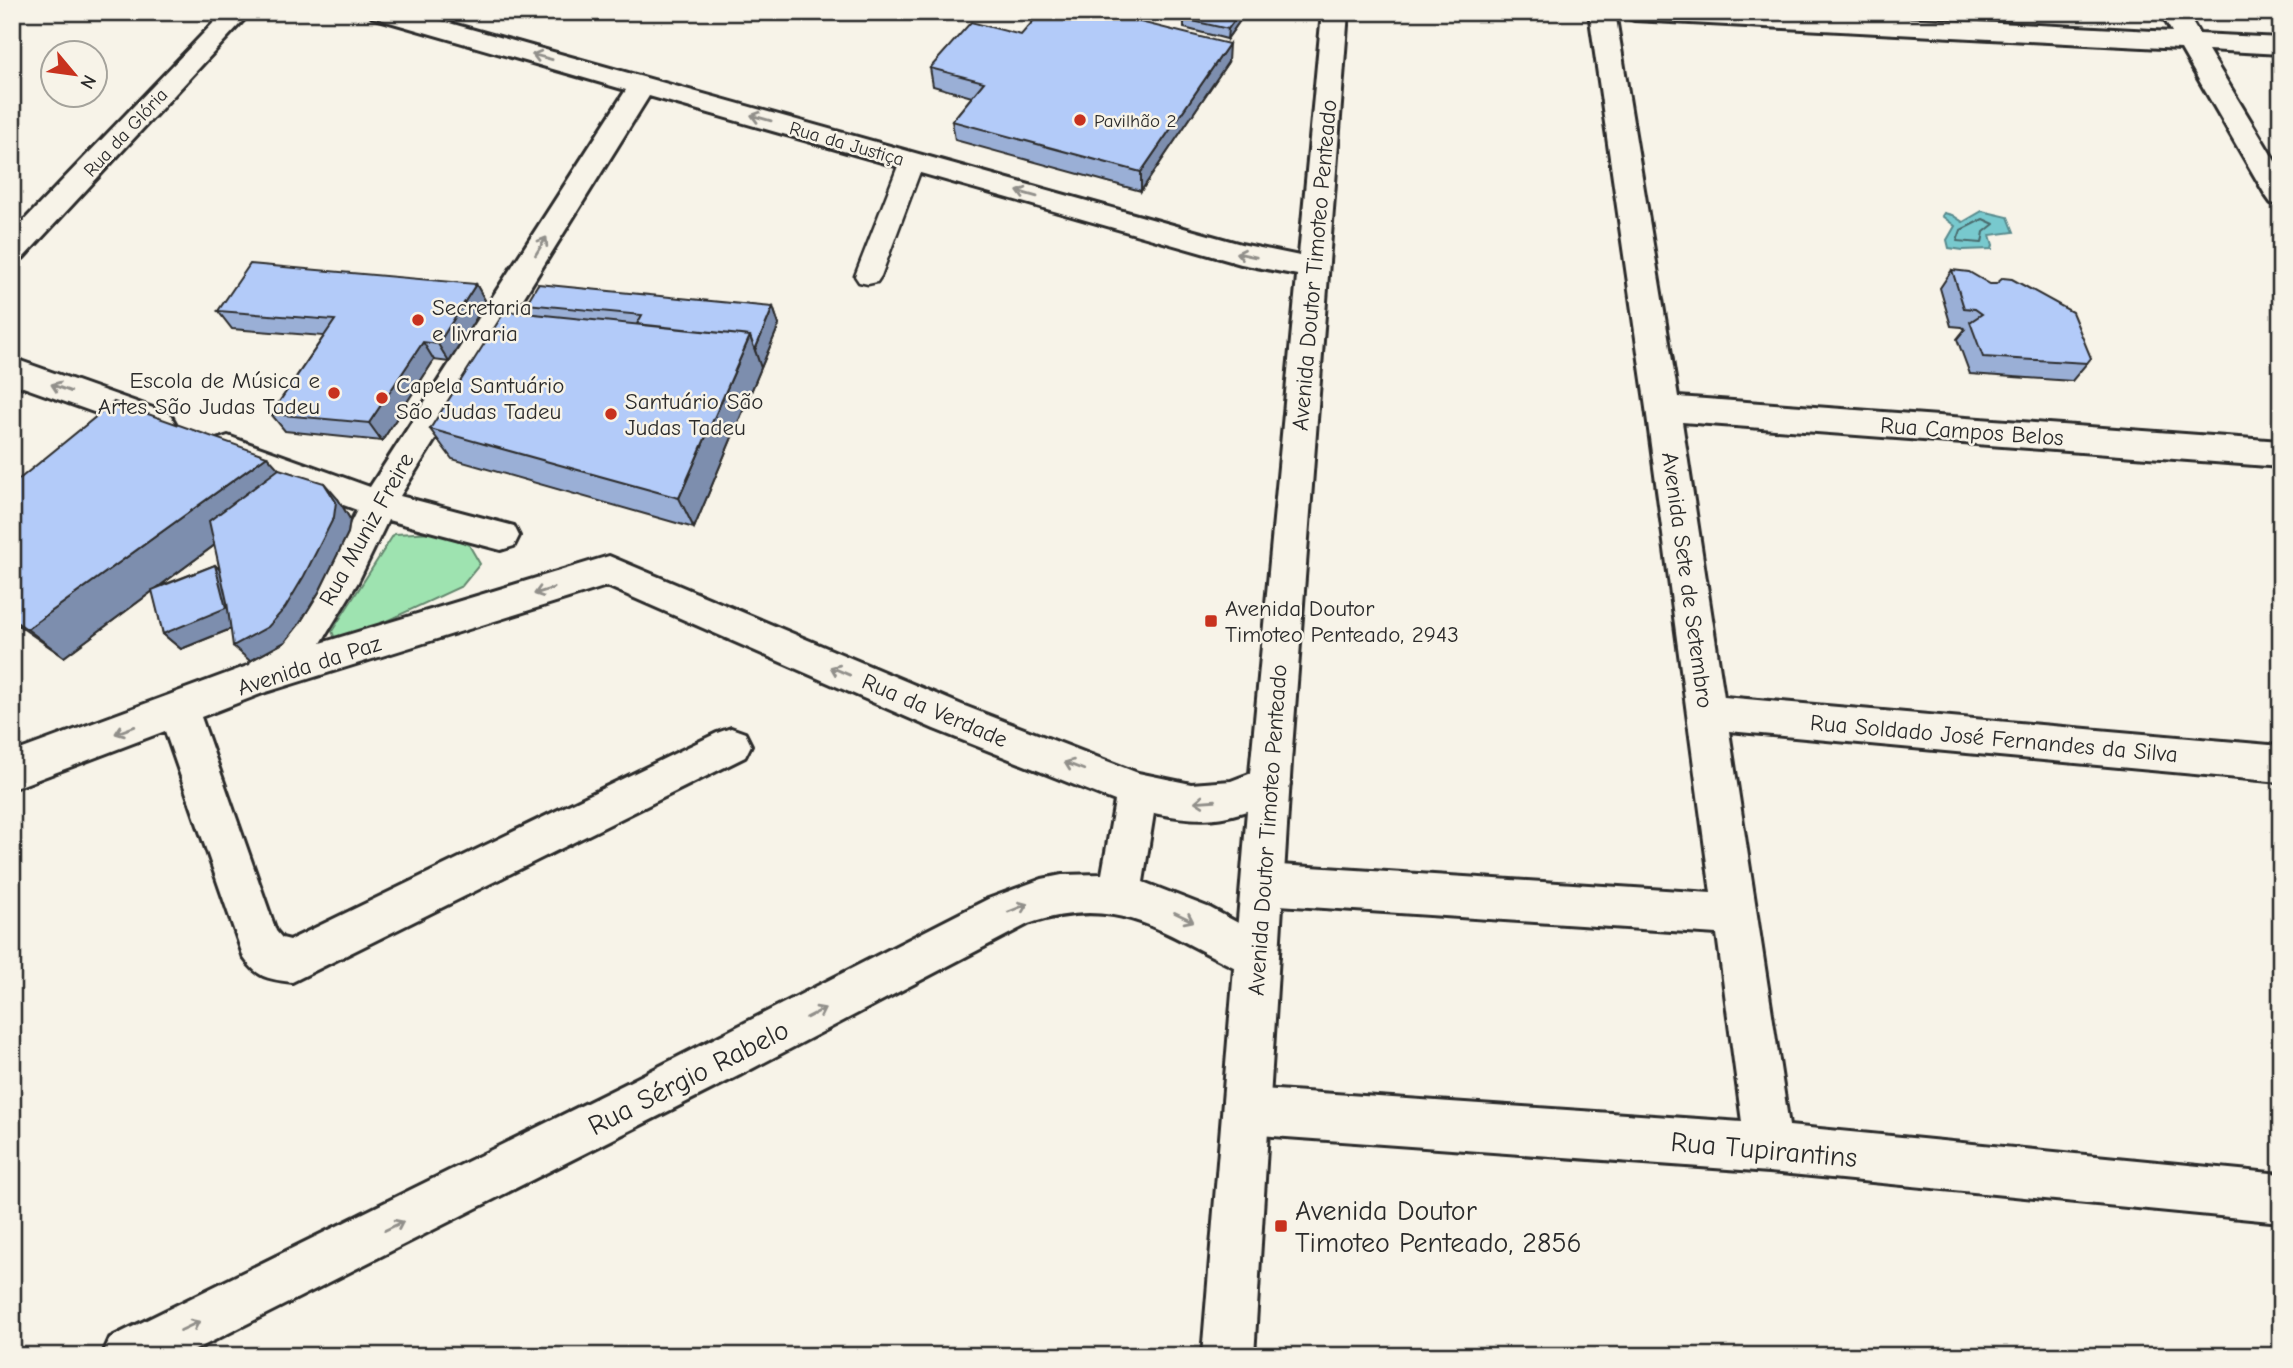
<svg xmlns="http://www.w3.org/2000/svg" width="2293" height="1368" font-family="'Comic Neue',sans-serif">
	<rect width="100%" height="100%" fill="#f7f3e8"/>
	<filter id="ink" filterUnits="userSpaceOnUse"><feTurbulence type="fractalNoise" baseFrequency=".0143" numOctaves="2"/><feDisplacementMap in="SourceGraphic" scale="14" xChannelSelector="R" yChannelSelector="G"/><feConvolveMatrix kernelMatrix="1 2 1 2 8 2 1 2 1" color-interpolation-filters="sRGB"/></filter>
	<g filter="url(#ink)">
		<path fill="#9ee3b0" stroke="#64876e" stroke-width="2" d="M438 532 469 545 480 564 462 586 337 644 332 631 394 534Z"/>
		<path fill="#78c9ce" stroke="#598a8d" stroke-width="2" d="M1982 211 2008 217 2014 232 1990 235 1993 245 1992 249 1963 250 1949 248 1947 240 1955 226 1942 216 1944 213 1952 215 1963 222Z"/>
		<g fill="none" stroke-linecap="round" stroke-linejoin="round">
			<path stroke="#4a6a6c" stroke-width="2" d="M1983 219 1994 224 1984 232 1982 243 1957 241 1961 230Z"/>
			<defs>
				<path id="service" d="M912 154 920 156 924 161 881 276 877 282 868 284 859 282 855 276 900 161 904 156Z"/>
				<path id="minor" d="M224 12H251L23 258 12 261V233Z
					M368 12H410L1241 244 1324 261 1328 268 1324 275 1313 278 1241 264 649 96 400 496 514 526 519 536 514 546 501 550 388 520 358 582 321 643 609 556 962 705 1138 773 1191 784 1231 781 1270 766 1284 771 1290 784 1284 797C1230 818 1213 825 1154 813L1143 882 1210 908 1272 941 1279 956 1272 971 1257 977C1171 943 1130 890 1028 924L740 1075 183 1356H102L110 1338 623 1085 988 899 1042 879 1062 875 1102 874 1115 801 934 729 607 586 263 693 201 717 276 931 282 938 290 940 717 733 731 728 745 733 751 745 745 757 292 982C268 979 258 978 244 958L165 731 12 789V753L250 665 252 660 293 624 331 563 357 510 216 458 211 449 216 440 228 436 370 487 626 90 372 17Z
					M1589 12H1615L1678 397 2281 441V467L1682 422 1724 697 2281 746V782L1729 731 1789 1126 2281 1174V1222L1769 1172 1246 1134 1229 1128 1223 1111 1229 1094 1246 1088 1742 1122 1717 934 1264 904 1249 898 1243 884 1249 870 1264 864 1711 893 1646 408Z
					M1621 12H1785L2172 32 2160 12H2186L2199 34 2281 38V54L2208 50 2281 171V205L2271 203 2266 196 2181 49 1634 20 1625 17Z
					M12 358 170 414 175 423 170 432 158 435 12 383Z"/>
				<path id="secondary" d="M1322 12H1348L1291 762 1254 1356H1202L1251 762Z"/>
			</defs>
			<use href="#service" stroke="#2b2b2b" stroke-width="5"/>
			<use href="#minor" stroke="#2b2b2b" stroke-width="6"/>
			<use href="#secondary" stroke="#2b2b2b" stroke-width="6"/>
			<use href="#service" fill="#f7f3e8" fill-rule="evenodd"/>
			<use href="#minor" fill="#f7f3e8" fill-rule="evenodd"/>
			<use href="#secondary" fill="#f7f3e8" fill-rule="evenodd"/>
		</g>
		<path fill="#9aafd6" stroke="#2b2b2b" stroke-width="2" fill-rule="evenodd" d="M1246 12 1227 39 1184 28V19Z
			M1021 35 1228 62 1141 191 955 140 952 121 972 97 933 86 930 68Z
			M1952 270 2087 363 2072 381 1970 374 1957 339 1965 329 1962 327 1951 326 1940 288Z
			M476 284 486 302 449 362 434 360 382 441 285 431 271 414 324 336 232 329 218 311Z
			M526 304 773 307 779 325 694 528 452 459 430 429 531 313Z
			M12 485 338 499 350 519 348 533 319 592 300 623 285 642 250 661 231 629 181 649 163 634 153 591 64 657 12 621ZM215 545 220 571 215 565 158 587Z"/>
		<path fill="#7d8eae" stroke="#2b2b2b" stroke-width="2" d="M1240 12H1246L1227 39 1228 29Z
			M1229 44 1228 62 1141 191V172Z
			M476 284 486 302 449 362 438 344Z
			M773 307 779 325 761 368 755 350Z
			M750 336 761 368 694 528 679 498Z
			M423 342 434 360 382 441 369 423Z
			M267 456 294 486 64 657 27 629Z
			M324 483 338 499 350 519 348 533 319 592 300 623 285 642 250 661 233 646Z
			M215 565 231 581 243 624 181 649 163 634Z"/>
		<path fill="#b3cbf9" stroke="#2b2b2b" stroke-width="2" d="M1041 12H1100L1229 44 1141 172 952 121 984 82 930 68 971 22 1021 35Z
			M1189 12H1240L1228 29 1184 19Z
			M250 264 476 284 438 344 423 342 369 423 271 414 335 320 218 311Z
			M1952 270 1969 272 1990 284H1996L2003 278 2012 279 2072 312 2091 358 2087 363 1983 357 1970 322 1982 314 1975 309 1964 308Z
			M538 284 773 307 755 350 750 336 637 324 642 315 526 304Z
			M505 311 750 336 679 498 430 429Z
			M114 402 267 456 27 629 12 619V485Z
			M279 469 324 483 336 502 334 517 304 576 285 608 268 627 233 646 227 602 209 521Z
			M215 565 226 608 163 634 152 590Z"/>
		<defs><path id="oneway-shaft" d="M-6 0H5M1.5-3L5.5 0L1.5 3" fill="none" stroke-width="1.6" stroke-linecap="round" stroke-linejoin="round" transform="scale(1.75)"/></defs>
		<g stroke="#918f8a">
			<use href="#oneway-shaft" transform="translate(542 57) rotate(-165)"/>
			<use href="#oneway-shaft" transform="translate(761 118) rotate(-164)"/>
			<use href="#oneway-shaft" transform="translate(1027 194) rotate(-164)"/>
			<use href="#oneway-shaft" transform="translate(541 246) rotate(-58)"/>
			<use href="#oneway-shaft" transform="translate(1246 255) rotate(-168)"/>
			<use href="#oneway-shaft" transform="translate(61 388) rotate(-160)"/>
			<use href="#oneway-shaft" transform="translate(544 591) rotate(163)"/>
			<use href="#oneway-shaft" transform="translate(840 671) rotate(-157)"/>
			<use href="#oneway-shaft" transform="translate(125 730) rotate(160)"/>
			<use href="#oneway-shaft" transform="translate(1074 766) rotate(-159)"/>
			<use href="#oneway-shaft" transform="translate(1205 801) rotate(176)"/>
			<use href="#oneway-shaft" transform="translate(1018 908) rotate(-22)"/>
			<use href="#oneway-shaft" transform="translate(1184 917) rotate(26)"/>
			<use href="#oneway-shaft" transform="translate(816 1013) rotate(-27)"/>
			<use href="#oneway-shaft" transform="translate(394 1226) rotate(-26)"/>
			<use href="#oneway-shaft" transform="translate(190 1326) rotate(-26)"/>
		</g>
	</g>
	<g fill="#c8321e" stroke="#f7f3e8" stroke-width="2.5">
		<circle cx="1080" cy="120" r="7"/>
		<circle cx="418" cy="320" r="7"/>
		<circle cx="334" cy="393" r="7"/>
		<circle cx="382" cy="398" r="7"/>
		<circle cx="611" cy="414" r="7"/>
		<rect x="1204" y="614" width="14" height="14" rx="3.5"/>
		<rect x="1274" y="1219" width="14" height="14" rx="3.5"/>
	</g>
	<g text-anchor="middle" stroke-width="5" stroke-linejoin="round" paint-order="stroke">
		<g font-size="19" fill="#2b2b2b" stroke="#f7f3e8" text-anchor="start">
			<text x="1094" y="127">Pavilhão 2</text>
		</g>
		<g font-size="19" fill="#2b2b2b" stroke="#f7f3e8">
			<text transform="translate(125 132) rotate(-47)" y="7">Rua da Glória</text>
			<text transform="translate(847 143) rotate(16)" y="7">Rua da Justiça</text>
		</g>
		<g font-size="23" fill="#2b2b2b" stroke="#f7f3e8">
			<text transform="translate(1314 265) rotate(-85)" y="8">Avenida Doutor Timoteo Penteado</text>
			<text transform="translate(1972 431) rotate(4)" y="8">Rua Campos Belos</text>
			<text transform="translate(366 529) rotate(-61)" y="8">Rua Muniz Freire</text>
			<text transform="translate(1688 580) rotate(82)" y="8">Avenida Sete de Setembro</text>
			<text transform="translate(309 665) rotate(-18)" y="8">Avenida da Paz</text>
			<text transform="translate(935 710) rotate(23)" y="8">Rua da Verdade</text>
			<text transform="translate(1994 738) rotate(5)" y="8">Rua Soldado José Fernandes da Silva</text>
			<text transform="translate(1267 830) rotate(-86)" y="8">Avenida Doutor Timoteo Penteado</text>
		</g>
		<g font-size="23" fill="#2b2b2b" stroke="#f7f3e8" text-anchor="start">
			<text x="432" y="315">Secretaria<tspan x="432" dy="26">e livraria</tspan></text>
			<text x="320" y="388" text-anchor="end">Escola de Música e<tspan x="320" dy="26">Artes São Judas Tadeu</tspan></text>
			<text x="396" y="393">Capela Santuário<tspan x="396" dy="26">São Judas Tadeu</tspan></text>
			<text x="625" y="409">Santuário São<tspan x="625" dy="26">Judas Tadeu</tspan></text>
			<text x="1225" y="616">Avenida Doutor<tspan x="1225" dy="26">Timoteo Penteado, 2943</tspan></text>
		</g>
		<g font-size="28" fill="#2b2b2b" stroke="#f7f3e8">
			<text transform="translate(688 1077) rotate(-27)" y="10">Rua Sérgio Rabelo</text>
			<text transform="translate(1764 1149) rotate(5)" y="10">Rua Tupirantins</text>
		</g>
		<g font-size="28" fill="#2b2b2b" stroke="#f7f3e8" text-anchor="start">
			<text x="1295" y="1220">Avenida Doutor<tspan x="1295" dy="32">Timoteo Penteado, 2856</tspan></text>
		</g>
	</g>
	<rect width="2293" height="1368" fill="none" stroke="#f7f3e8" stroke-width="42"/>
	<rect x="21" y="21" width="2251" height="1326" fill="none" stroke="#2b2b2b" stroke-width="2.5" filter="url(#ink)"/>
	<g transform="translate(74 74) rotate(119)"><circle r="33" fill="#f7f3e8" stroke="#a5a39c" stroke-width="2"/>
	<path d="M0-5L12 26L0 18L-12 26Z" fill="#c8321e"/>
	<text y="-10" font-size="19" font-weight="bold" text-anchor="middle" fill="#2b2b2b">N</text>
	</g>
</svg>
